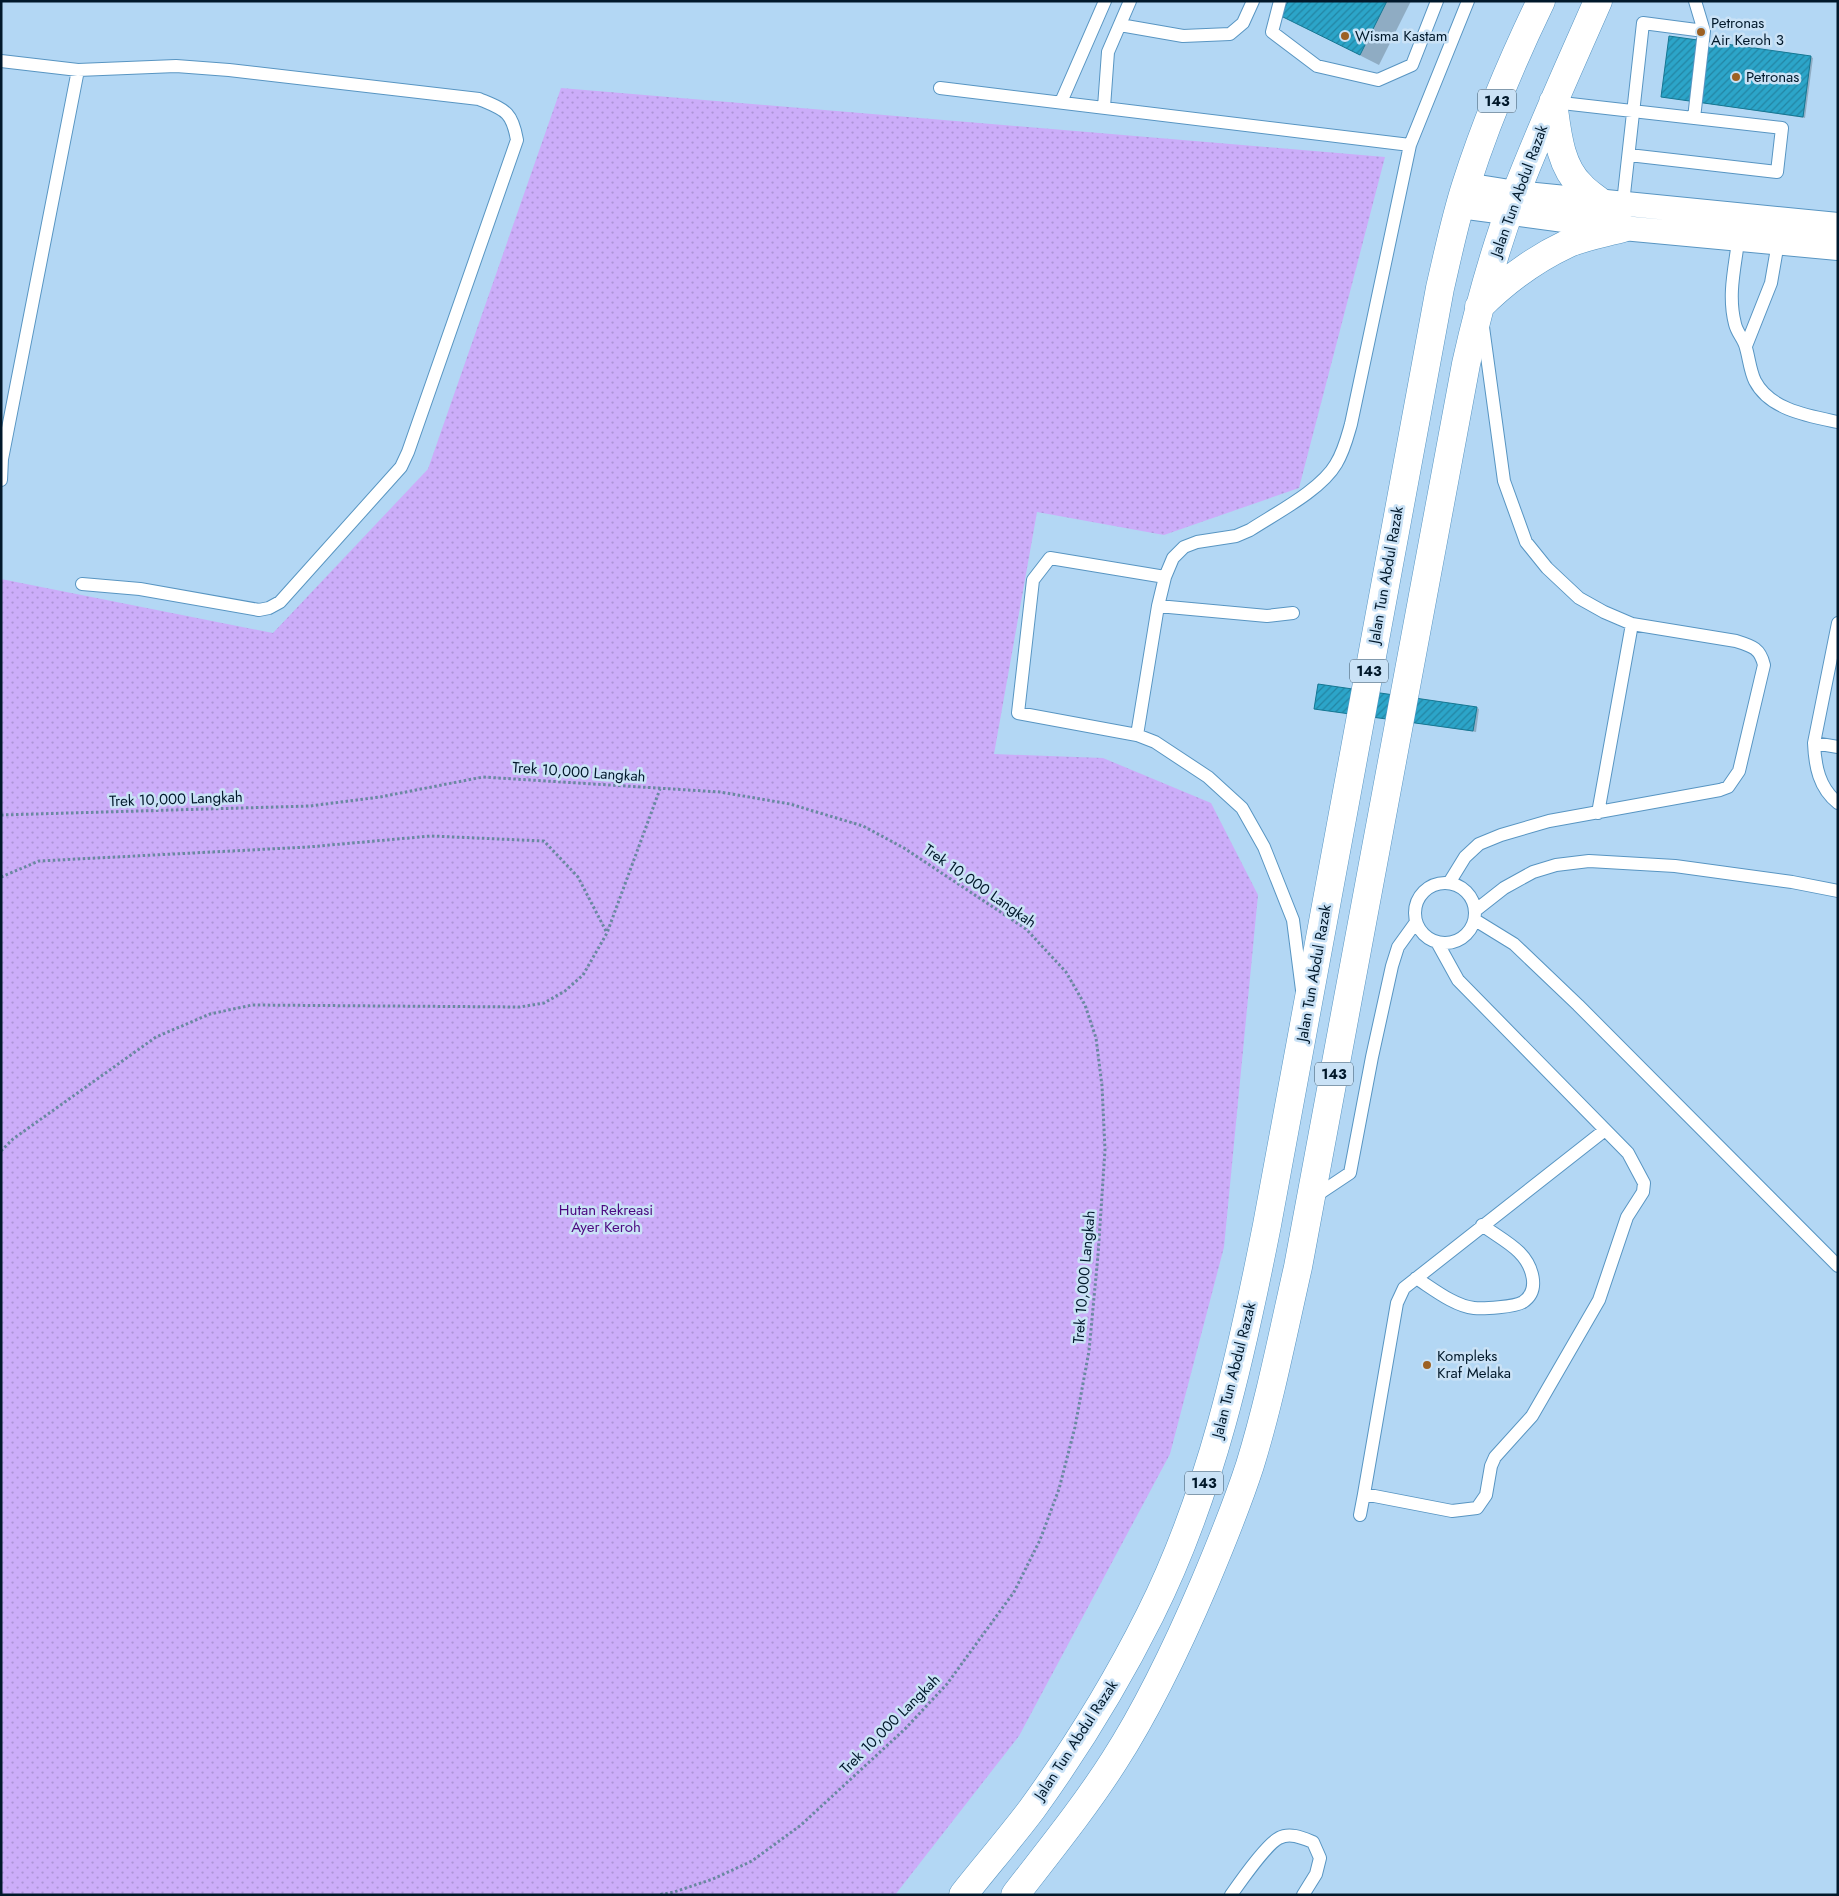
<svg xmlns="http://www.w3.org/2000/svg" width="1839" height="1896" font-family="Jost,sans-serif">
	<defs>
		<pattern id="park-dots" width="8" height="8" patternUnits="userSpaceOnUse" patternTransform="scale(1.25)"><rect width="8" height="8" fill="#ccadf9"/><path d="M2 2h.1M6 6h.1" fill="none" stroke="#ad94d6" stroke-width="1.8" stroke-linecap="round"/></pattern>
		<pattern id="building-hatch" width="6" height="6" patternUnits="userSpaceOnUse" patternTransform="scale(1.25)"><rect width="6" height="6" fill="#2ca5c9"/><path d="M-1 1l2-2M0 6l6-6M5 7l2-2" fill="none" stroke="#2385a3"/></pattern>
	</defs>
	<rect width="100%" height="100%" fill="#b3d7f4"/>
	<path fill="url(#park-dots)" d="M561 88 1385 157 1299 488 1164 535 1037 512 994 754 1103 758 1211 803 1258 895 1224 1247 1170 1454 1019 1736 895 1895H1V579L273 633 428 469Z"/>
	<path fill="#0003" d="M1289 1H1411L1379 65 1282 16Z
		M1811 57 1813 58 1805 118 1662 97Z
		M1315 708H1477L1479 709 1476 732Z"/>
	<path fill="url(#building-hatch)" stroke="#147793" d="M1288 1H1387L1360 55 1281 16Z
		M1669 36 1811 56 1803 117 1661 97Z
		M1318 684 1477 707 1473 731 1314 709Z"/>
	<g fill="none" stroke-linecap="round" stroke-linejoin="round">
		<defs>
			<path id="lane" d="M1280 1 1272 32 1317 66 1378 80 1412 65 1437 1
				M1120 25 1183 36 1230 34 1243 23 1253 1
				M1 61 78 70 176 66 229 70 479 99C505 110 512 111 517 140L408 452 401 467 280 602 269 608 259 610 140 589 82 584
				M940 88 1410 145
				M1061 102 1105 1
				M1553 102 1782 128 1777 172 1629 155
				M1104 107 1108 52 1130 1
				M1694 118 1704 31 1695 1
				M1623 203 1643 23 1704 31
				M1739 233C1736 264 1727 293 1735 324 1737 333 1744 339 1746 348 1749 358 1750 371 1755 381 1770 410 1809 416 1838 422
				M1746 346 1771 283 1779 237
				M1 480 2 459 78 70
				M1158 606 1267 616 1293 613
				M1838 623 1814 743C1815 766 1819 788 1838 803
				M1137 735 1018 713 1033 580 1050 558 1165 577
				M1814 743 1838 747
				M1598 813 1632 624
				M1415 913a30 30 0 1 1 60 0a30 30 0 1 1-60 0Z
				M1449 883 1465 857 1479 844 1501 835 1549 821 1720 790 1728 787 1739 771 1764 665C1760 648 1752 646 1736 641L1632 624 1604 612 1579 598 1547 568 1526 542 1504 481 1483 327
				M1476 910 1504 888 1533 872 1556 865 1589 861 1675 866 1792 882 1838 891
				M1475 920 1514 944 1578 1005 1838 1266
				M1302 990 1293 920 1264 847 1242 808 1208 777 1155 742 1137 735 1158 606 1165 577 1173 558 1184 547 1197 542 1236 536 1250 530C1276 513 1321 490 1336 464 1344 451 1347 438 1351 424L1410 145 1468 1
				M1314 1197 1350 1173 1372 1057 1392 966 1398 947 1416 922
				M1416 1278C1432 1288 1454 1306 1474 1308 1483 1309 1515 1307 1523 1302 1541 1290 1532 1265 1519 1252 1509 1242 1494 1234 1482 1225
				M1364 1494 1397 1303 1404 1288 1605 1130
				M1360 1515 1364 1494 1452 1511 1477 1508 1486 1495 1491 1466 1495 1457 1532 1416 1599 1300 1627 1217 1643 1192 1644 1183 1628 1153 1458 980 1437 942
				M1231 1895C1240 1882 1267 1844 1279 1838 1290 1832 1303 1838 1313 1842L1320 1858 1316 1874 1303 1895"/>
			<path id="street" d="M1466 185 1516 193 1838 225
				M1460 206 1623 228 1838 248"/>
			<path id="highway" d="M1553 102C1557 130 1559 165 1581 186 1586 192 1593 196 1599 201
				M1479 307C1504 282 1535 259 1567 244 1585 236 1605 233 1623 228
				M963 1895C986 1866 1010 1838 1032 1809 1076 1748 1116 1683 1150 1615 1211 1493 1241 1357 1267 1225L1440 288C1448 254 1455 219 1466 185 1486 122 1512 61 1541 1
				M1015 1895C1049 1851 1084 1808 1114 1761 1150 1705 1179 1643 1205 1582 1221 1544 1237 1505 1250 1465 1270 1400 1283 1333 1298 1267L1466 364C1479 306 1495 248 1516 193 1541 128 1570 65 1598 1"/>
		</defs>
		<use href="#lane" stroke="#5895c2" stroke-width="14"/>
		<use href="#street" stroke="#5895c2" stroke-width="26"/>
		<use href="#highway" stroke="#5895c2" stroke-width="29"/>
		<path stroke="#6a88a1" stroke-width="3" stroke-dasharray="2.5 2.5" stroke-linecap="butt" d="M1 815 310 806 380 797 483 777 720 792 790 804 863 826 904 848 1026 929 1066 972 1085 1005 1096 1038 1102 1086 1105 1150 1098 1255 1089 1351 1075 1427 1059 1489 1040 1540 1014 1592 947 1684 905 1729 801 1825 752 1861 713 1879 674 1892 658 1895
			M1 877 39 861 308 847 431 836 544 841 578 877 607 933
			M1 1151 13 1139 156 1037 210 1014 252 1005 520 1007 544 1003 565 991 583 975 607 933 660 789"/>
		<use href="#lane" stroke="#fff" stroke-width="12"/>
		<use href="#street" stroke="#fff" stroke-width="24"/>
		<use href="#highway" stroke="#fff" stroke-width="28"/>
	</g>
	<g fill="#9d6123" stroke="#cae2f6" stroke-width="2">
		<circle cx="1701" cy="32" r="5"/>
		<circle cx="1345" cy="36" r="5"/>
		<circle cx="1736" cy="77" r="5"/>
		<circle cx="1427" cy="1365" r="5"/>
	</g>
	<g text-anchor="middle" stroke-width="5" stroke-linejoin="round" paint-order="stroke">
		<g fill="#cae2f6" stroke="#3d5567" stroke-width="1">
			<rect x="1478" y="89.5" width="38" height="23" rx="4"/>
			<rect x="1350" y="659.5" width="38" height="23" rx="4"/>
			<rect x="1315" y="1062.5" width="38" height="23" rx="4"/>
			<rect x="1185" y="1471.5" width="38" height="23" rx="4"/>
		</g>
		<g font-size="14" font-weight="bold" fill="#01182a">
			<text x="1497" y="106">143</text>
			<text x="1369" y="676">143</text>
			<text x="1334" y="1079">143</text>
			<text x="1204" y="1488">143</text>
		</g>
		<g font-size="15" fill="#01182a" stroke="#cae2f6" text-anchor="start">
			<text x="1711" y="28">Petronas<tspan x="1711" dy="17">Air Keroh 3</tspan></text>
			<text x="1355" y="41">Wisma Kastam</text>
			<text x="1746" y="82">Petronas</text>
			<text x="1437" y="1361">Kompleks<tspan x="1437" dy="17">Kraf Melaka</tspan></text>
		</g>
		<g font-size="15" fill="#01182a" stroke="#cae2f6">
			<text transform="translate(1519 191) rotate(-70)" y="5">Jalan Tun Abdul Razak</text>
			<text transform="translate(1386 575) rotate(-80)" y="5">Jalan Tun Abdul Razak</text>
			<text transform="translate(579 772) rotate(4)" y="5">Trek 10,000 Langkah</text>
			<text transform="translate(176 799) rotate(-2)" y="5">Trek 10,000 Langkah</text>
			<text transform="translate(980 886) rotate(35)" y="5">Trek 10,000 Langkah</text>
			<text transform="translate(1314 973) rotate(-80)" y="5">Jalan Tun Abdul Razak</text>
			<text transform="translate(1084 1277) rotate(-85)" y="5">Trek 10,000 Langkah</text>
			<text transform="translate(1234 1370) rotate(-76)" y="5">Jalan Tun Abdul Razak</text>
			<text transform="translate(890 1724) rotate(-45)" y="5">Trek 10,000 Langkah</text>
			<text transform="translate(1076 1740) rotate(-57)" y="5">Jalan Tun Abdul Razak</text>
		</g>
		<g font-size="15" fill="#4c0980" stroke="#cae2f6">
			<text x="606" y="1215">Hutan Rekreasi<tspan x="606" dy="17">Ayer Keroh</tspan></text>
		</g>
	</g>
	<rect width="1839" height="1896" fill="none" stroke="#01182a" stroke-width="5"/>
</svg>
